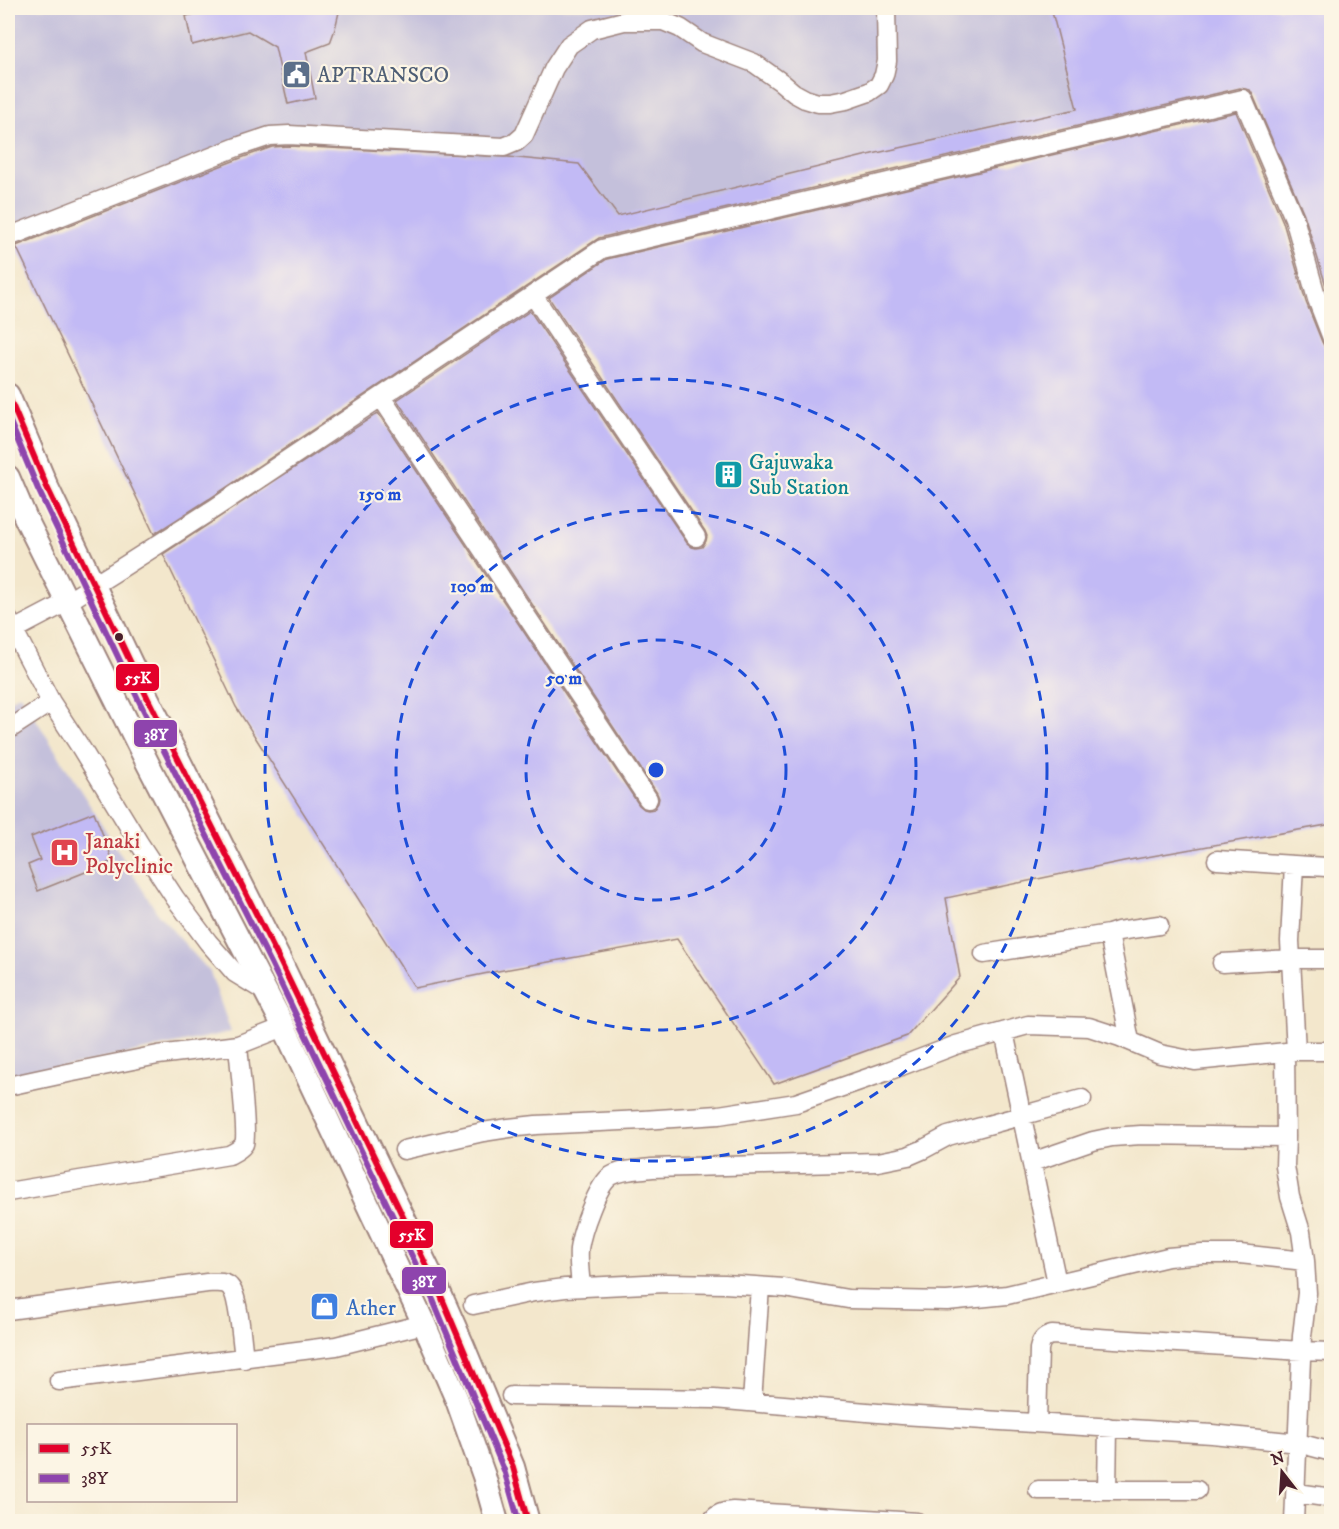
<svg xmlns="http://www.w3.org/2000/svg" width="1339" height="1529" font-family="'IM FELL DW Pica',serif">
	<rect width="100%" height="100%" fill="#fcf5e5"/>
	<filter id="ink" filterUnits="userSpaceOnUse"><feTurbulence type="fractalNoise" baseFrequency=".0167" numOctaves="2"/><feDisplacementMap in="SourceGraphic" scale="12" xChannelSelector="R" yChannelSelector="G"/><feConvolveMatrix kernelMatrix="1 2 1 2 8 2 1 2 1" color-interpolation-filters="sRGB"/></filter>
	<filter id="wash" filterUnits="userSpaceOnUse"><feTurbulence type="fractalNoise" baseFrequency=".008" numOctaves="4" result="noise"/><feDisplacementMap in="SourceGraphic" scale="24" xChannelSelector="R" yChannelSelector="G"/><feGaussianBlur stdDeviation="1.35" result="paint"/><feColorMatrix in="noise" values="0 0 0 0 0 0 0 0 0 0 0 0 0 0 0 0 0 1.4 0 .05"/><feComposite in="paint" operator="in"/></filter>
	<g filter="url(#wash)">
		<rect width="100%" height="100%" fill="#f3e7cc"/>
		<path fill="#c4c0db" d="M8 8H1051L1077 109 872 154 618 216 579 164 278 138 14 241 8 213Z
			M20 694 158 914 210 972 231 1032 8 1079V701Z"/>
		<g id="blocks">
			<path fill="#c2baf5" d="M222 8H340L335 29 330 43 306 52 315 98 288 104 275 47 248 31 192 45 186 16Z
				M1051 8H1332V305L1304 214 1253 95 1250 90 1240 88 599 238 209 499 154 534 16 246 241 158 272 147 289 146 508 157 579 164 618 216 872 154 1077 109Z
				M1236 112 1283 222 1306 302 1322 342 1325 347 1332 349V824L1124 861 946 898 960 977 907 1036 774 1084 677 939 498 971 415 988 236 707 163 554 378 413 639 805 644 809 648 810 654 809 658 803 659 798 657 793 397 400 530 311 687 543 692 547 696 548 702 547 706 541 707 536 705 531 549 298 607 259Z
				M94 812 113 861 38 891 28 865 40 860 31 837Z"/>
		</g>
	</g>
	<g filter="url(#ink)">
		<use href="#blocks" fill-opacity="0" stroke="#9e837c" stroke-width="1.5"/>
		<g fill="none" stroke-linecap="round" stroke-linejoin="round">
			<defs>
				<path id="minor" d="M8 237 237 147 270 136 289 135 504 147 516 142 524 135 554 68 569 45 592 29 624 21H663L680 28 702 43 754 63 781 82 794 93 805 99 818 103H830L846 100 869 92 879 85 884 75 887 61 886 8
					M533 295 696 537
					M381 397 648 799
					M8 619 51 702 81 748 139 843 175 898 208 942 235 973 266 992
					M8 633 67 602 115 572 215 508 602 249 1243 99 1294 218 1317 299 1332 338
					M8 730 51 702
					M1217 860 1326 867 1332 869
					M1294 865 1290 941 1296 1051
					M984 954 1109 934
					M1222 963 1291 959H1332
					M1004 1032 1057 1283
					M1130 1041 1109 934 1118 931 1159 925
					M1285 1052 1286 1137 1285 1166 1290 1197 1301 1232 1305 1261 1307 1293 1302 1336 1294 1522
					M8 1086 68 1073 158 1055 238 1045 284 1027
					M404 1150 483 1132 509 1128 536 1125 643 1120 719 1115 796 1103 888 1071 956 1045 1028 1025 1089 1027 1120 1037 1160 1054 1195 1061 1296 1051H1332
					M1032 1162 1093 1141 1112 1137 1141 1135 1286 1137
					M8 1192 229 1155C235 1152 240 1150 244 1144 248 1134 239 1061 238 1045
					M581 1287C580 1274 578 1262 579 1249 581 1233 597 1185 611 1176 623 1169 638 1170 652 1168L878 1162 908 1156 922 1150 948 1136 1082 1099
					M473 1305 534 1292 565 1288 665 1283 725 1284 784 1288 848 1299 947 1301 1007 1295 1168 1257 1202 1254H1240L1305 1261
					M8 1310 207 1283C214 1283 225 1281 230 1287 239 1296 242 1344 244 1359
					M59 1381 336 1346 424 1324
					M511 1396 714 1399 902 1415 1212 1434 1298 1443 1332 1452
					M752 1402 760 1287
					M1037 1423 1039 1349C1041 1340 1044 1337 1052 1335L1302 1351 1332 1352
					M1038 1490H1197
					M1107 1490 1108 1427
					M1297 1493 1332 1498
					M711 1522C717 1513 723 1512 733 1511L917 1522"/>
				<path id="major" d="M8 395 46 485 148 699 279 959 441 1296 463 1346 513 1467 528 1522
					M8 477 26 519 148 764 284 1027 424 1324 457 1400 484 1476 497 1522"/>
			</defs>
			<use href="#minor" stroke="#9e837c" stroke-width="21"/>
			<use href="#major" stroke="#9e837c" stroke-width="26"/>
			<use href="#minor" stroke="#fff" stroke-width="18"/>
			<use href="#major" stroke="#fff" stroke-width="22"/>
			<defs>
				<path id="bus-1" d="M8 395 46 485 148 699 279 959 441 1296 513 1467 528 1522"/>
				<path id="bus-2" d="M8 417 38 489 140 703 271 963 433 1300 504 1470 519 1522"/>
			</defs>
			<use href="#bus-1" stroke="#fcf5e5" stroke-width="10"/>
			<use href="#bus-2" stroke="#fcf5e5" stroke-width="10"/>
			<use href="#bus-1" stroke="#e4002b" stroke-width="6"/>
			<use href="#bus-2" stroke="#8e44ad" stroke-width="6"/>
		</g>
	</g>
	<g fill="none" stroke="#1d4ed8" stroke-width="3" stroke-dasharray="10 8">
		<circle cx="656" cy="770" r="130"/>
		<circle cx="656" cy="770" r="260"/>
		<circle cx="656" cy="770" r="391"/>
	</g>
	<defs>
		<symbol id="civic-square" viewBox="-11 -11 22 22"><rect x="-9" y="-9" width="18" height="18" rx="4" fill="#5c6f8a" stroke="#fcf5e5"/><path d="M-.6-6.5H3V-4.5H.6V-3L4-1V1h2V6H-6V1h2V-1L-.6-3ZM-1.2 2.5V6h2.4V2.5Z" fill="#fff"/></symbol>
		<symbol id="building-square" viewBox="-11 -11 22 22"><rect x="-9" y="-9" width="18" height="18" rx="4" fill="#0f9aa8" stroke="#fcf5e5"/><path d="M-4-6H4V6H1V3H-1V6H-4ZM-2.5-4.3h1.7v1.8h-1.7ZM.8-4.3h1.7v1.8H.8ZM-2.5-1h1.7V.8h-1.7ZM.8-1h1.7V.8H.8Z" fill="#fff"/></symbol>
		<symbol id="hospital-square" viewBox="-11 -11 22 22"><rect x="-9" y="-9" width="18" height="18" rx="4" fill="#e0444e" stroke="#fcf5e5"/><path d="M-5-5h3v3.5h4V-5h3V5h-3V1.5h-4V5h-3Z" fill="#fff"/></symbol>
		<symbol id="shop-square" viewBox="-11 -11 22 22"><rect x="-9" y="-9" width="18" height="18" rx="4" fill="#3f7fe0" stroke="#fcf5e5"/><path d="M-5-2.5h2.3a2.7 3.5 0 0 1 5.4 0H5L5.5 6h-11ZM-1.5-2.5h3a1.5 2.3 0 0 0-3 0Z" fill="#fff"/></symbol>
	</defs>
	<g fill-rule="evenodd">
		<use href="#civic-square" x="280" y="58" width="33" height="33"/>
		<use href="#building-square" x="712" y="458" width="33" height="33"/>
		<use href="#hospital-square" x="48" y="836" width="33" height="33"/>
		<use href="#shop-square" x="308" y="1290" width="33" height="33"/>
	</g>
	<circle fill="#4a1f2b" stroke="#fcf5e5" stroke-width="2" cx="119" cy="637" r="5"/>
	<g text-anchor="middle" stroke-width="4.5" stroke-linejoin="round" paint-order="stroke">
		<g font-size="22" fill="#4e5e75" stroke="#fcf5e5" text-anchor="start">
			<text x="317" y="82">APTRANSCO</text>
		</g>
		<g font-size="22" fill="#0d838f" stroke="#fcf5e5" text-anchor="start">
			<text x="749" y="469">Gajuwaka<tspan x="749" dy="25">Sub Station</tspan></text>
		</g>
		<g font-size="22" fill="#be3a42" stroke="#fcf5e5" text-anchor="start">
			<text x="85" y="848">Janaki<tspan x="85" dy="25">Polyclinic</tspan></text>
		</g>
		<g font-size="22" fill="#366cbe" stroke="#fcf5e5" text-anchor="start">
			<text x="346" y="1315">Ather</text>
		</g>
	</g>
	<circle cx="656" cy="770" r="9" fill="#1d4ed8" stroke="#fcf5e5" stroke-width="3"/>
	<g font-size="18" text-anchor="middle" font-weight="bold" fill="#1d4ed8" stroke="#fcf5e5" stroke-width="4.5" stroke-linejoin="round" paint-order="stroke">
		<text x="380" y="500">150 m</text>
		<text x="472" y="592">100 m</text>
		<text x="564" y="684">50 m</text>
	</g>
	<g stroke="#fcf5e5" stroke-width="2">
		<rect x="115" y="663" width="45" height="29" rx="6" fill="#e4002b"/>
		<rect x="133" y="719" width="45" height="29" rx="6" fill="#8e44ad"/>
		<rect x="389" y="1220" width="45" height="29" rx="6" fill="#e4002b"/>
		<rect x="401" y="1266" width="46" height="29" rx="6" fill="#8e44ad"/>
	</g>
	<g font-size="16" text-anchor="middle" font-weight="bold" fill="#fff">
		<text x="138" y="683">55K</text>
		<text x="156" y="740">38Y</text>
		<text x="412" y="1240">55K</text>
		<text x="424" y="1287">38Y</text>
	</g>
	<rect width="1339" height="1529" fill="none" stroke="#fcf5e5" stroke-width="30"/>
	<rect x="27" y="1424" width="210" height="78" fill="#fcf5e5" stroke="#b59f9b" stroke-width="1.5"/>
	<rect x="39" y="1444" width="30" height="9" fill="#e4002b" stroke="#b59f9b" stroke-width="1.5"/>
	<text x="81" y="1454" font-size="18" fill="#4a1f2b">55K</text>
	<rect x="39" y="1474" width="30" height="9" fill="#8e44ad" stroke="#b59f9b" stroke-width="1.5"/>
	<text x="81" y="1484" font-size="18" fill="#4a1f2b">38Y</text>
	<g transform="translate(1282 1472) rotate(343)" stroke="#fcf5e5" stroke-width="4.5" paint-order="stroke">
	<path d="M0-4.5L10 22L0 15L-10 22Z" fill="#4a1f2b"/>
	<text y="-9" font-size="16" font-weight="bold" text-anchor="middle" fill="#4a1f2b">N</text>
	</g>
</svg>
